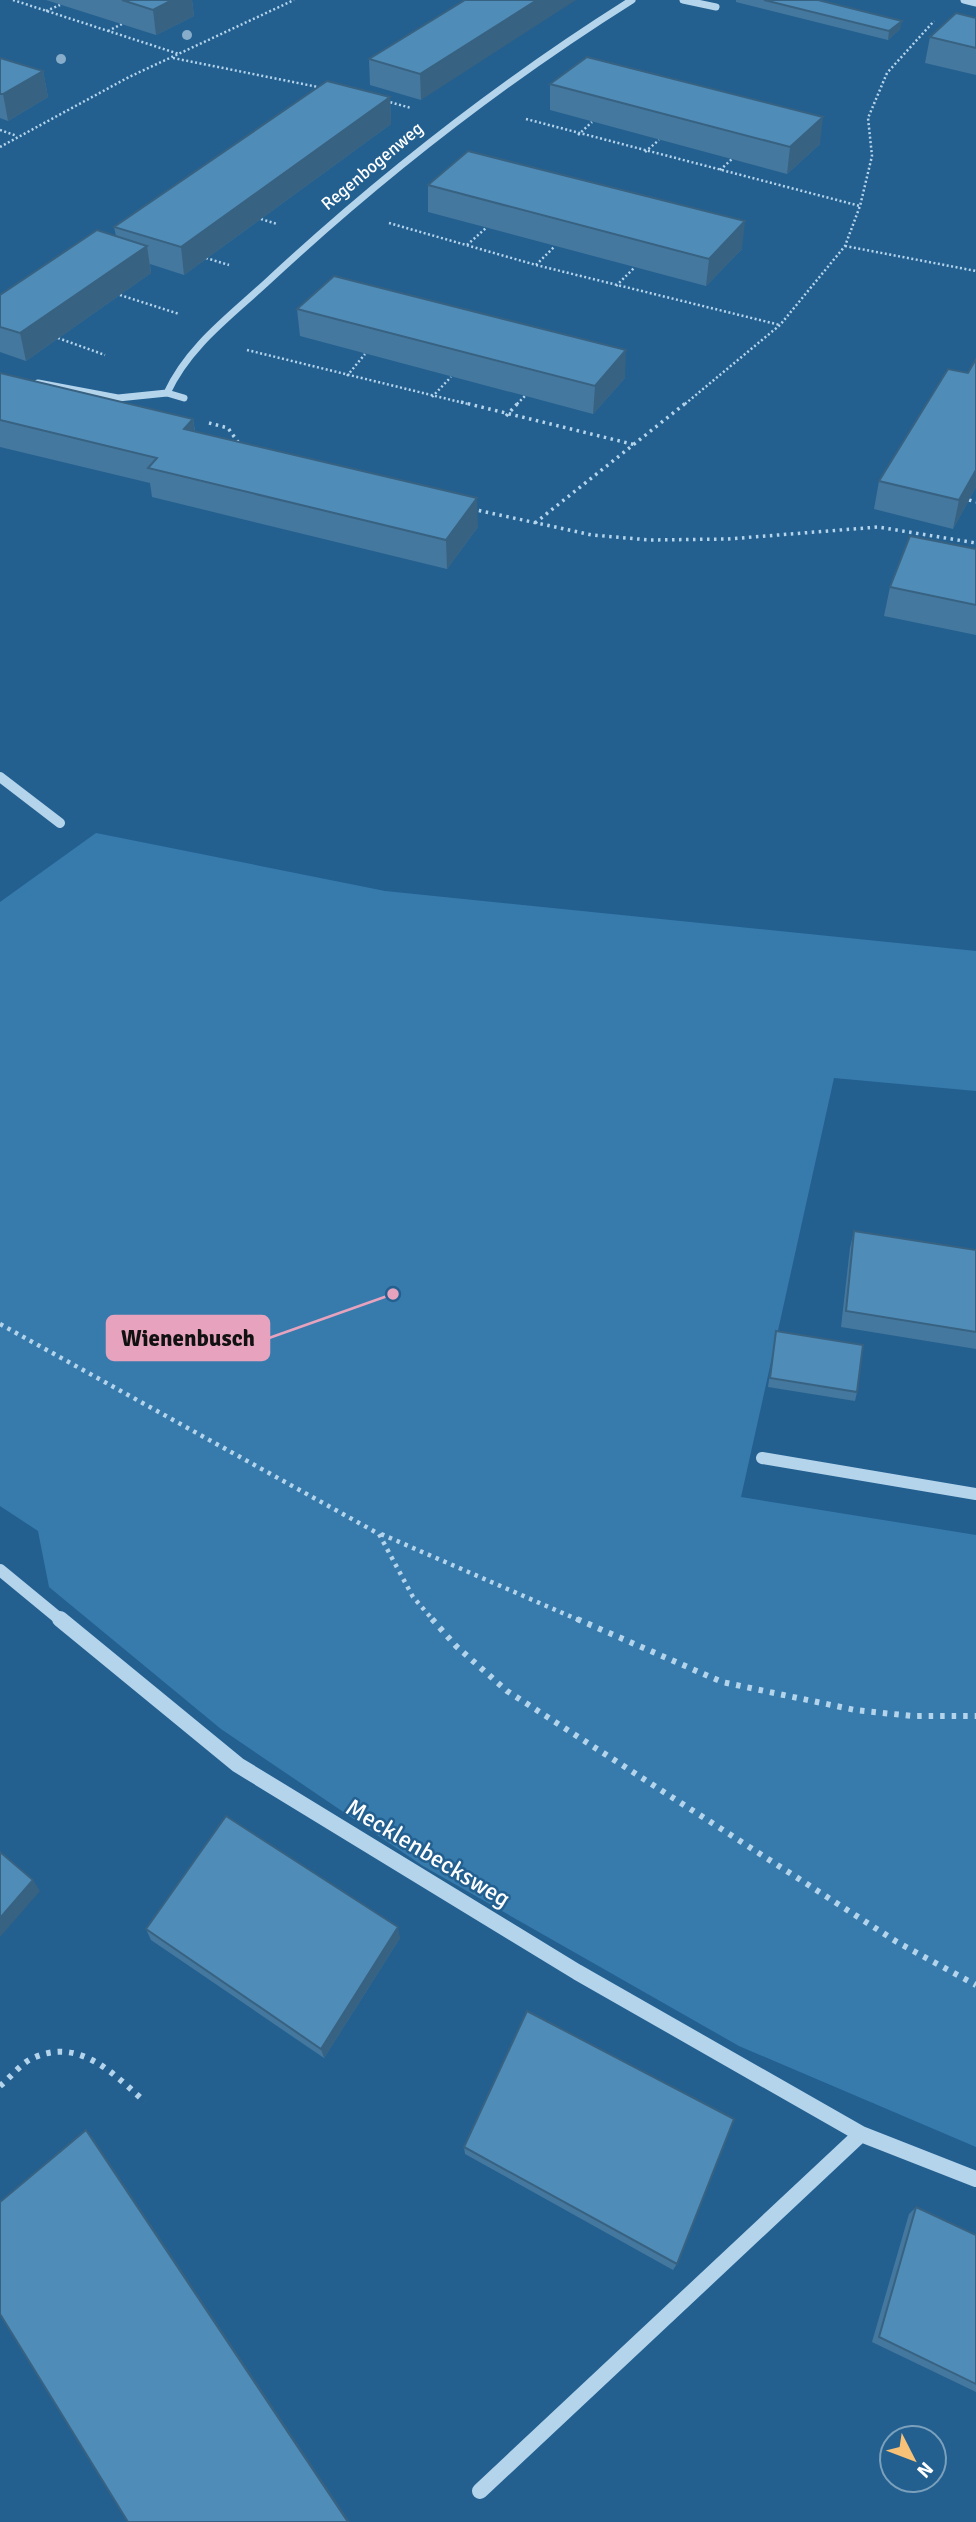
<svg xmlns="http://www.w3.org/2000/svg" width="976" height="2522" font-family="Signika,sans-serif">
	<rect width="100%" height="100%" fill="#236090"/>
	<path fill="#377bad" d="M96 833 385 891 976 951V1091L834 1078 741 1497 976 1535V2147L739 2046 423 1866 221 1729 49 1587 38 1531 0 1506V902Z"/>
	<g fill="none" stroke-linecap="round" stroke-linejoin="round">
		<path stroke="#b4d4ec" stroke-width="2.5" stroke-dasharray="2 2.5" stroke-linecap="butt" d="M13 0 179 54
			M46 11 60 5
			M108 31 122 24
			M173 58 323 88
			M386 101 411 108
			M526 119 860 206
			M0 130 17 136
			M578 135 592 122
			M0 147 129 77 294 0
			M645 152 659 140
			M720 170 732 159
			M261 219 277 224
			M389 223 536 265 780 325
			M467 245 487 227
			M845 246 976 271
			M206 258 229 265
			M536 265 555 246
			M616 286 635 267
			M120 295 179 314
			M58 338 105 355
			M247 350 468 404
			M347 376 365 354
			M432 397 451 377
			M517 404 525 396
			M685 404 780 325 845 246 860 206 872 156 868 118 887 73 934 21"/>
		<path stroke="#b4d4ec" stroke-width="3.5" stroke-dasharray="2.5 4.5" stroke-linecap="butt" d="M461 402 636 445
			M506 416 519 402
			M209 423 228 428 240 445
			M969 500 976 502
			M472 509 592 535 650 540 728 539 878 527 976 543
			M535 523 687 402"/>
		<path stroke="#b4d4ec" stroke-width="4.5" stroke-dasharray="3.5 5" stroke-linecap="butt" d="M0 1324 379 1534 413 1597 434 1621
			M381 1534 581 1621"/>
		<path stroke="#b4d4ec" stroke-width="6" stroke-dasharray="4.5 7" stroke-linecap="butt" d="M432 1619 456 1646 507 1691 897 1942 976 1985
			M577 1619 722 1682 855 1710 912 1716H976
			M0 2086C10 2078 21 2063 33 2058 79 2037 113 2073 145 2102"/>
		<path stroke="#b4d4ec" stroke-width="7" d="M683 0 716 7
			M964 0 976 3
			M38 383 118 398 167 393
			M184 398 167 393C188 347 229 317 266 283 380 177 500 83 632 0"/>
		<path stroke="#b4d4ec" stroke-width="10" d="M0 777 60 823"/>
		<path stroke="#b4d4ec" stroke-width="12" d="M762 1458 976 1494
			M0 1570 62 1621"/>
		<path stroke="#b4d4ec" stroke-width="16" d="M60 1619 238 1765 577 1972 861 2134
			M480 2491 861 2134 976 2179"/>
	</g>
	<g fill="#87adca">
		<circle cx="187" cy="35" r="5"/>
		<circle cx="61" cy="59" r="5"/>
	</g>
	<path fill="#45789e" d="M46 0H192L194 16 156 35Z
		M465 0 421 100 370 85 369 59Z
		M736 0H818L900 29 888 40 736 2Z
		M976 18V75L925 63 930 37Z
		M0 58 43 71 48 97 8 121 0 118Z
		M550 84 820 144 787 174 550 110Z
		M390 97 391 124 184 275 150 264 151 273 26 361 0 352V295L116 236 114 227Z
		M428 185 742 249 706 286 428 212Z
		M297 309 625 378 593 414 300 336Z
		M0 373 193 419 195 431 478 527 447 569 152 497 150 483 0 447Z
		M879 481 976 487 953 529 874 509Z
		M976 549V635L884 616 890 587Z
		M854 1231 976 1250V1349L841 1327 850 1248Z
		M776 1331 857 1392 855 1401 768 1387Z
		M146 1929 400 1938 324 2058 151 1940Z
		M464 2147 677 2264 673 2270 465 2154Z
		M916 2207 976 2235V2392L872 2342 909 2214Z"/>
	<path fill="#386281" d="M172 0H192L194 16 156 35 153 10Z
		M537 0H576L421 100 420 74Z
		M902 21 900 29 888 40 889 31Z
		M43 71 48 97 8 121 3 94Z
		M390 97 391 124 184 275 181 247Z
		M823 117 820 144 787 174 790 147Z
		M745 221 742 249 706 286 709 259Z
		M147 246 151 273 26 361 20 333Z
		M626 350 625 378 593 414 595 386Z
		M193 419 197 447 184 429Z
		M976 470V487L953 529 959 500Z
		M477 498 478 527 447 569 446 540Z
		M33 1880 40 1891 0 1937V1918Z
		M398 1927 400 1938 324 2058 321 2049Z
		M86 2130 93 2138 350 2522H348Z"/>
	<path fill="#508cb8" stroke="#386281" stroke-width="2" d="M122 0H172L153 10Z
		M465 0H537L420 74 369 59Z
		M764 0H818L902 21 889 31Z
		M956 13 976 18V48L930 37Z
		M587 57 823 117 790 147 550 84Z
		M0 58 43 71 3 94H0Z
		M327 81 390 97 181 247 114 227Z
		M468 151 745 221 709 259 428 185Z
		M97 230 147 246 20 333 0 327V295Z
		M334 276 626 350 595 386 297 309Z
		M976 359V470L959 500 879 481 948 369 968 373Z
		M0 373 193 419 184 429 477 498 446 540 148 468 157 458 0 420Z
		M910 536 976 549V605L890 587Z
		M854 1231 976 1250V1332L846 1311Z
		M776 1331 863 1345 857 1392 770 1378Z
		M226 1816 398 1927 321 2049 146 1929Z
		M0 1852 33 1880 0 1918Z
		M527 2011 734 2119 677 2264 464 2147Z
		M86 2130 348 2522H128L0 2314V2202Z
		M916 2207 976 2235V2384L879 2337Z"/>
	<g text-anchor="middle" stroke-width="5" stroke-linejoin="round" paint-order="stroke">
		<g font-size="18" fill="#fff" stroke="#236090">
			<text transform="translate(372 166) rotate(-40)" y="6">Regenbogenweg</text>
		</g>
		<g font-size="24" fill="#fff" stroke="#236090">
			<text transform="translate(428 1853) rotate(31)" y="8">Mecklenbecksweg</text>
		</g>
	</g>
	<path fill="none" stroke="#e7a3bd" stroke-width="2.5" d="M393 1294L269 1338"/>
	<circle fill="#e7a3bd" stroke="#236090" stroke-width="2.5" cx="393" cy="1294" r="7"/>
	<rect fill="#e7a3bd" stroke="#e7a3bd" stroke-width="2.5" x="107" y="1316" width="162" height="44" rx="7"/>
	<g font-size="23" text-anchor="middle" font-weight="bold" fill="#111">
		<text x="188" y="1346">Wienenbusch</text>
	</g>
	<g transform="translate(913 2459) rotate(132)"><circle r="33" fill="#236090" stroke="#7ba0bc" stroke-width="2"/>
	<path d="M0-5L12 26L0 18L-12 26Z" fill="#f7c277"/>
	<text y="-10" font-size="19" font-weight="bold" text-anchor="middle" fill="#ffffff">N</text>
	</g>
</svg>
